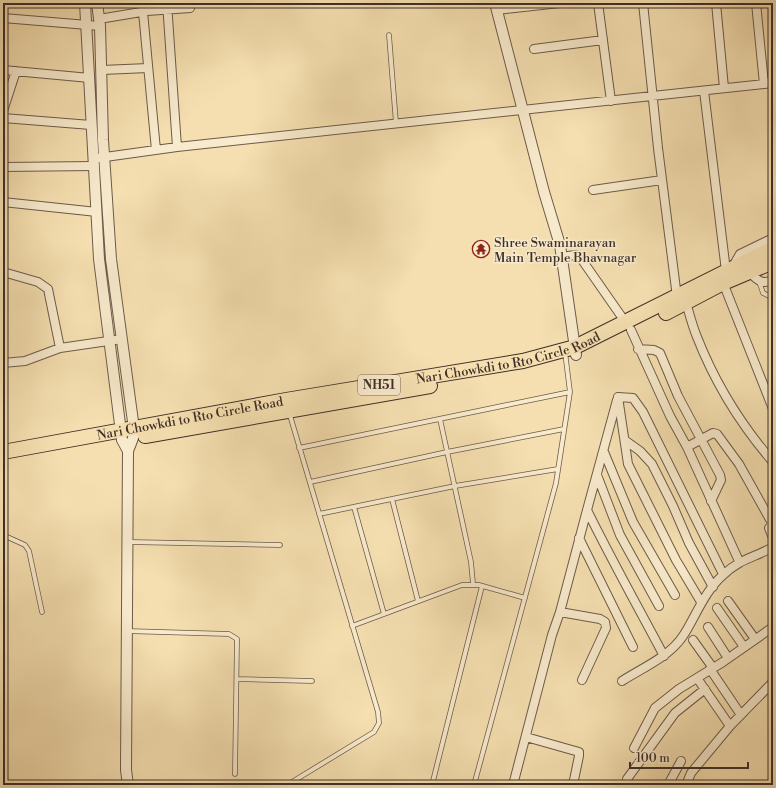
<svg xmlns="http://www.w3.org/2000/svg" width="776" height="788" font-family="'Libre Bodoni',serif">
	<rect width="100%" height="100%" fill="#f5dfb0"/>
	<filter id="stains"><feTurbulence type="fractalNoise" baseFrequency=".005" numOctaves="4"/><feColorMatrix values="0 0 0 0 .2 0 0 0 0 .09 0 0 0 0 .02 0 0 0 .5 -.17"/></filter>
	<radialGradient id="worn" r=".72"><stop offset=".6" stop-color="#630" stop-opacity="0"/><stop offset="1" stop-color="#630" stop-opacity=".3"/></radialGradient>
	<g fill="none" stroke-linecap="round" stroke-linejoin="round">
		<defs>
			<path id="service" d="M389 35 396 123
				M759 281 763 293 773 298
				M440 419 471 562 473 584
				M299 448 570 392
				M310 482 447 452 564 429
				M392 499 418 601
				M354 507 384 614
				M319 514 455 486 558 469
				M3 535 25 545 29 551 42 612
				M129 542 280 545
				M352 626 462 585H479L525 598
				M126 631 229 634 237 639 235 774
				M237 679 312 681
				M287 785 374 732 379 723 378 712 289 412
				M432 785 482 586
				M474 785 556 483 570 392 565 352"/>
			<path id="minor" d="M146 3 147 11
				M167 3 177 147
				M598 3 611 101
				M643 3 658 148 677 297
				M716 3 724 88
				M756 3 764 84
				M497 10 560 3
				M143 12 156 150
				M3 18 100 26
				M99 19 147 11 190 8
				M534 49 603 40
				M3 70 90 78
				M102 70 148 68
				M704 91 726 271
				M3 111 16 71
				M3 118 91 125
				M98 158 177 147 773 83
				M3 167 94 166
				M593 190 662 180
				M3 202 97 212
				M562 257 575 255 580 257 626 323
				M732 268 740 254 773 238
				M3 272 38 282 48 289 60 348
				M749 272C757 280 762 285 773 280
				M722 280 773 409
				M685 299C689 312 692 325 697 337 715 383 741 425 773 462
				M631 330 670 416 687 447 739 561
				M638 349 654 350 660 353 678 396 720 475 721 480 711 501
				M3 363 25 361 60 348 122 339
				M617 400 587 510C611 559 638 607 664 656
				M626 441 640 451 652 464 673 506 689 543 713 587
				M687 447 713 433 717 434 739 464 772 523
				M604 452 633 522 675 595
				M597 475 620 535 659 606
				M773 523 769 528 773 538
				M579 538 633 647
				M728 601 755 639
				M701 602 676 560 628 464 618 397 633 398 643 412 723 574
				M717 608 744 647
				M560 612 600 619 605 622 606 628 582 680
				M708 627 728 658
				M693 640 713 668
				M710 669 741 715
				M697 678 730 726
				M622 681C642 668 669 657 683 636 696 616 704 592 723 575 741 558 754 558 773 547
				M526 737 579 752V756L574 780
				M634 748 655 708 679 689 723 662 773 627
				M627 779 675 713 705 689
				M513 785 552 635 560 612 587 510
				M668 785 681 761
				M686 785 691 773 730 726 773 682"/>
			<path id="tertiary" d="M85 3 99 259 122 440 128 451
				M97 3 100 26 103 140 111 259 134 429 133 438 128 451 126 770 128 785
				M495 3 544 192 560 245 576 355"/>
			<g id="trunk">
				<path d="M666 313 723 283 773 262"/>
				<path d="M145 436 430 386"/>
				<path id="s1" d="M3 452 286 400 523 361 575 347 773 248"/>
			</g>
		</defs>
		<use href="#service" stroke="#6c5b4a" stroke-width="5.5"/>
		<use href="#minor" stroke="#6c5b4a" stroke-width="10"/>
		<use href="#tertiary" stroke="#6c5b4a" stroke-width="12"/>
		<use href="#trunk" stroke="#3e2f28" stroke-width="16"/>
		<use href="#service" stroke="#f8eacc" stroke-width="4"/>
		<use href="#minor" stroke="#f8eacc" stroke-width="8"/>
		<use href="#tertiary" stroke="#f8eacc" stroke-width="10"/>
		<use href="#trunk" stroke="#f5dfb0" stroke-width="14"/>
	</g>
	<defs>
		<symbol id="temple-ring" viewBox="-11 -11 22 22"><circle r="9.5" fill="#f8eacc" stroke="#8f2418" stroke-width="1.5"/><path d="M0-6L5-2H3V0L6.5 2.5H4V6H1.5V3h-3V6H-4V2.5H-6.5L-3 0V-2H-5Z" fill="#8f2418"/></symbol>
	</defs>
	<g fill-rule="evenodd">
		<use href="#temple-ring" x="471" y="239" width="20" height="20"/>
	</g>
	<g text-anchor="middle" stroke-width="3" stroke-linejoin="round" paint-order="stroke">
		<rect fill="#f8eacc" stroke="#766759" stroke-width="1" x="358" y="375" width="42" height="20" rx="3"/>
		<g font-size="12" font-weight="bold" fill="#3e2f28">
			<text x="379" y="389">NH51</text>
		</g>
		<g font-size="13" fill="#3e2f28" stroke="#f8eacc" text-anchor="start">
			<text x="494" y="247">Shree Swaminarayan<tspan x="494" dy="15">Main Temple Bhavnagar</tspan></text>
		</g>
		<g font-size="13" fill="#3e2f28" stroke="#f8eacc">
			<text dy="5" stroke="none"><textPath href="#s1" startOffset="514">Nari Chowkdi to Rto Circle Road</textPath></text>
			<text dy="5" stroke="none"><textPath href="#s1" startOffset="190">Nari Chowkdi to Rto Circle Road</textPath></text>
		</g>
	</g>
	<rect width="776" height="788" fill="none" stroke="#f5dfb0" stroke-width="16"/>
	<rect x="4" y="4" width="768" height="780" fill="none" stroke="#3e2f28" stroke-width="2"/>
	<rect x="8" y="8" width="760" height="772" fill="none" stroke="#3e2f28"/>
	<path d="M630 762v6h118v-6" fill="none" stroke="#3e2f28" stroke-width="2"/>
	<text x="636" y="762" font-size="12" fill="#3e2f28" stroke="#f8eacc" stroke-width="3" paint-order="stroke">100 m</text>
	<rect width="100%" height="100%" filter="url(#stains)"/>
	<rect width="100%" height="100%" fill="url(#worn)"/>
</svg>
